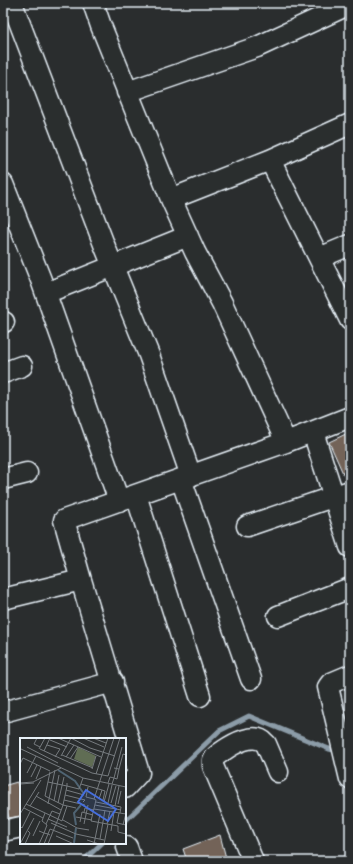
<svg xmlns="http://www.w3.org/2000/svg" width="353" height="864" font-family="'Comic Neue',sans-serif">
	<rect width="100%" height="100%" fill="#2a2d2e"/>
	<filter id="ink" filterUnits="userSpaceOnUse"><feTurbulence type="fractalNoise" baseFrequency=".025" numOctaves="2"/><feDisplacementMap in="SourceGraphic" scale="8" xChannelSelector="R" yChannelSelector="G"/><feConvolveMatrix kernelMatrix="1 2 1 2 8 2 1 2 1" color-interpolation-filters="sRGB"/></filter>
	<g filter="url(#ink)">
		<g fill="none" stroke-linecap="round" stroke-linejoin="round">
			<path stroke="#8c9ca8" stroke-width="5" d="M125 821 219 731 249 716 329 749 338 751
				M83 861 102 843"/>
		</g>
		<path fill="#736459" stroke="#e8f1f8" d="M350 432V480H346L329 442Z
			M17 782 21 796V816L9 818 3 798V786Z
			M220 835 226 858 218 861H187L183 849Z"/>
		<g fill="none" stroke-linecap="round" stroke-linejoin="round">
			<defs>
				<path id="minor" d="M12 3 105 247 149 355 191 476
					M93 3 101 26 171 199 195 252 222 303 286 442
					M127 92 257 47 350 4
					M270 160 350 320
					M3 184 41 280 119 501
					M171 199 270 160 350 124
					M319 258 350 245
					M46 293 188 236
					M3 322H4
					M3 373 22 366
					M313 432 350 547
					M3 479 27 473
					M181 479 251 679
					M136 495 200 696
					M247 526 350 491
					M81 580 139 773 125 788
					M3 599 81 580 64 520 286 442 350 417
					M278 616 350 588
					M350 675 331 683 328 687 350 779
					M3 712 113 682
					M3 831 21 827
					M127 847 132 861
					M253 861 213 766C213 765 213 760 213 760 215 756 220 753 223 751 233 744 255 731 266 744L278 772"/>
			</defs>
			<use href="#minor" stroke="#e8f1f8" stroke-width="23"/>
			<use href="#minor" stroke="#2a2d2e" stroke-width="20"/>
		</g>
	</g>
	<g transform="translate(20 738)">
		<rect width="106" height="106" fill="#2a2d2e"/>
		<path d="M58 9 76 18 72 29 54 21Z" fill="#606d54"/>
		<path fill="none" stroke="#4f6473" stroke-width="2" d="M38 32 55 43 64 56M56 87 54 75 61 67M54 105 56 90"/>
		<path fill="none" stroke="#767b7f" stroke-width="1" d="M17 0 14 6 20 9M38 0 81 19M51 0 70 10 95 18M63 0 84 9M73 0 86 5M94 0 74 61 76 62 71 83 98 88V94L106 96M30 2 47 9M27 7 40 11 35 19M7 9 38 25M1 11 63 40 106 49M19 11 25 0M20 11 72 35 88 38 100 0M24 13 30 0M42 17 73 30M41 18 51 0M46 19 54 7M50 21 58 9M0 26 3 20 30 33M94 30 99 31 103 16 106 17M72 31 76 18M7 35 16 18M76 36 88 0M11 39 17 27M16 41 21 29M28 44 47 48 43 67 25 58 30 34M0 45 13 44 41 30M47 45V48L59 51 63 40M88 45 90 39 94 40 102 9M0 46 14 45M61 46 82 52 79 61M92 46 94 40 97 41 99 31M68 49 66 59 74 61M46 52 64 57M82 52 85 53 83 62M45 57 65 62 63 64M16 58 41 72M44 62 65 67M34 63 39 37M76 64 101 69 100 75M84 64 89 46M38 65 44 39M88 65 92 47M91 65 96 48M6 66 38 81 43 67 56 70M28 66 35 32M98 66 101 53M75 67 101 72M10 68 19 54M95 68 99 48M4 70 23 80M74 71 106 76M64 74 65 70 74 72M99 75 97 85 106 87M0 76 21 42M56 79 72 82M28 81 47 89M43 82 57 90 69 92M60 84 62 74 73 77M31 85 56 96 84 102M26 86 32 73 40 76M64 86 68 67M87 86 90 73M103 87 106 75M0 88 2 90 10 74M19 93 24 95 19 106M91 93 94 74M30 97 28 96 30 91 53 100M13 98 20 83M36 98 54 106M80 101 85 72M67 102 79 106M0 106 14 80M5 106 10 95 8 93M24 106 28 96 24 95 27 87 22 83 25 75M28 106 38 81 42 83 47 68M74 106 80 76M84 106 88 86"/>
		<path fill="#466fde" fill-opacity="0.15" stroke="#466fde" stroke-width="2" d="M66 52 96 71 88 83 58 64Z"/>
		<rect width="106" height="106" fill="none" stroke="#e8f1f8" stroke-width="2"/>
	</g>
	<rect width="353" height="864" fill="none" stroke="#2a2d2e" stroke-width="16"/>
	<rect x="8" y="8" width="337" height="848" fill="none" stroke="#e8f1f8" stroke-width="1.5" filter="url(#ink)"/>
</svg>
